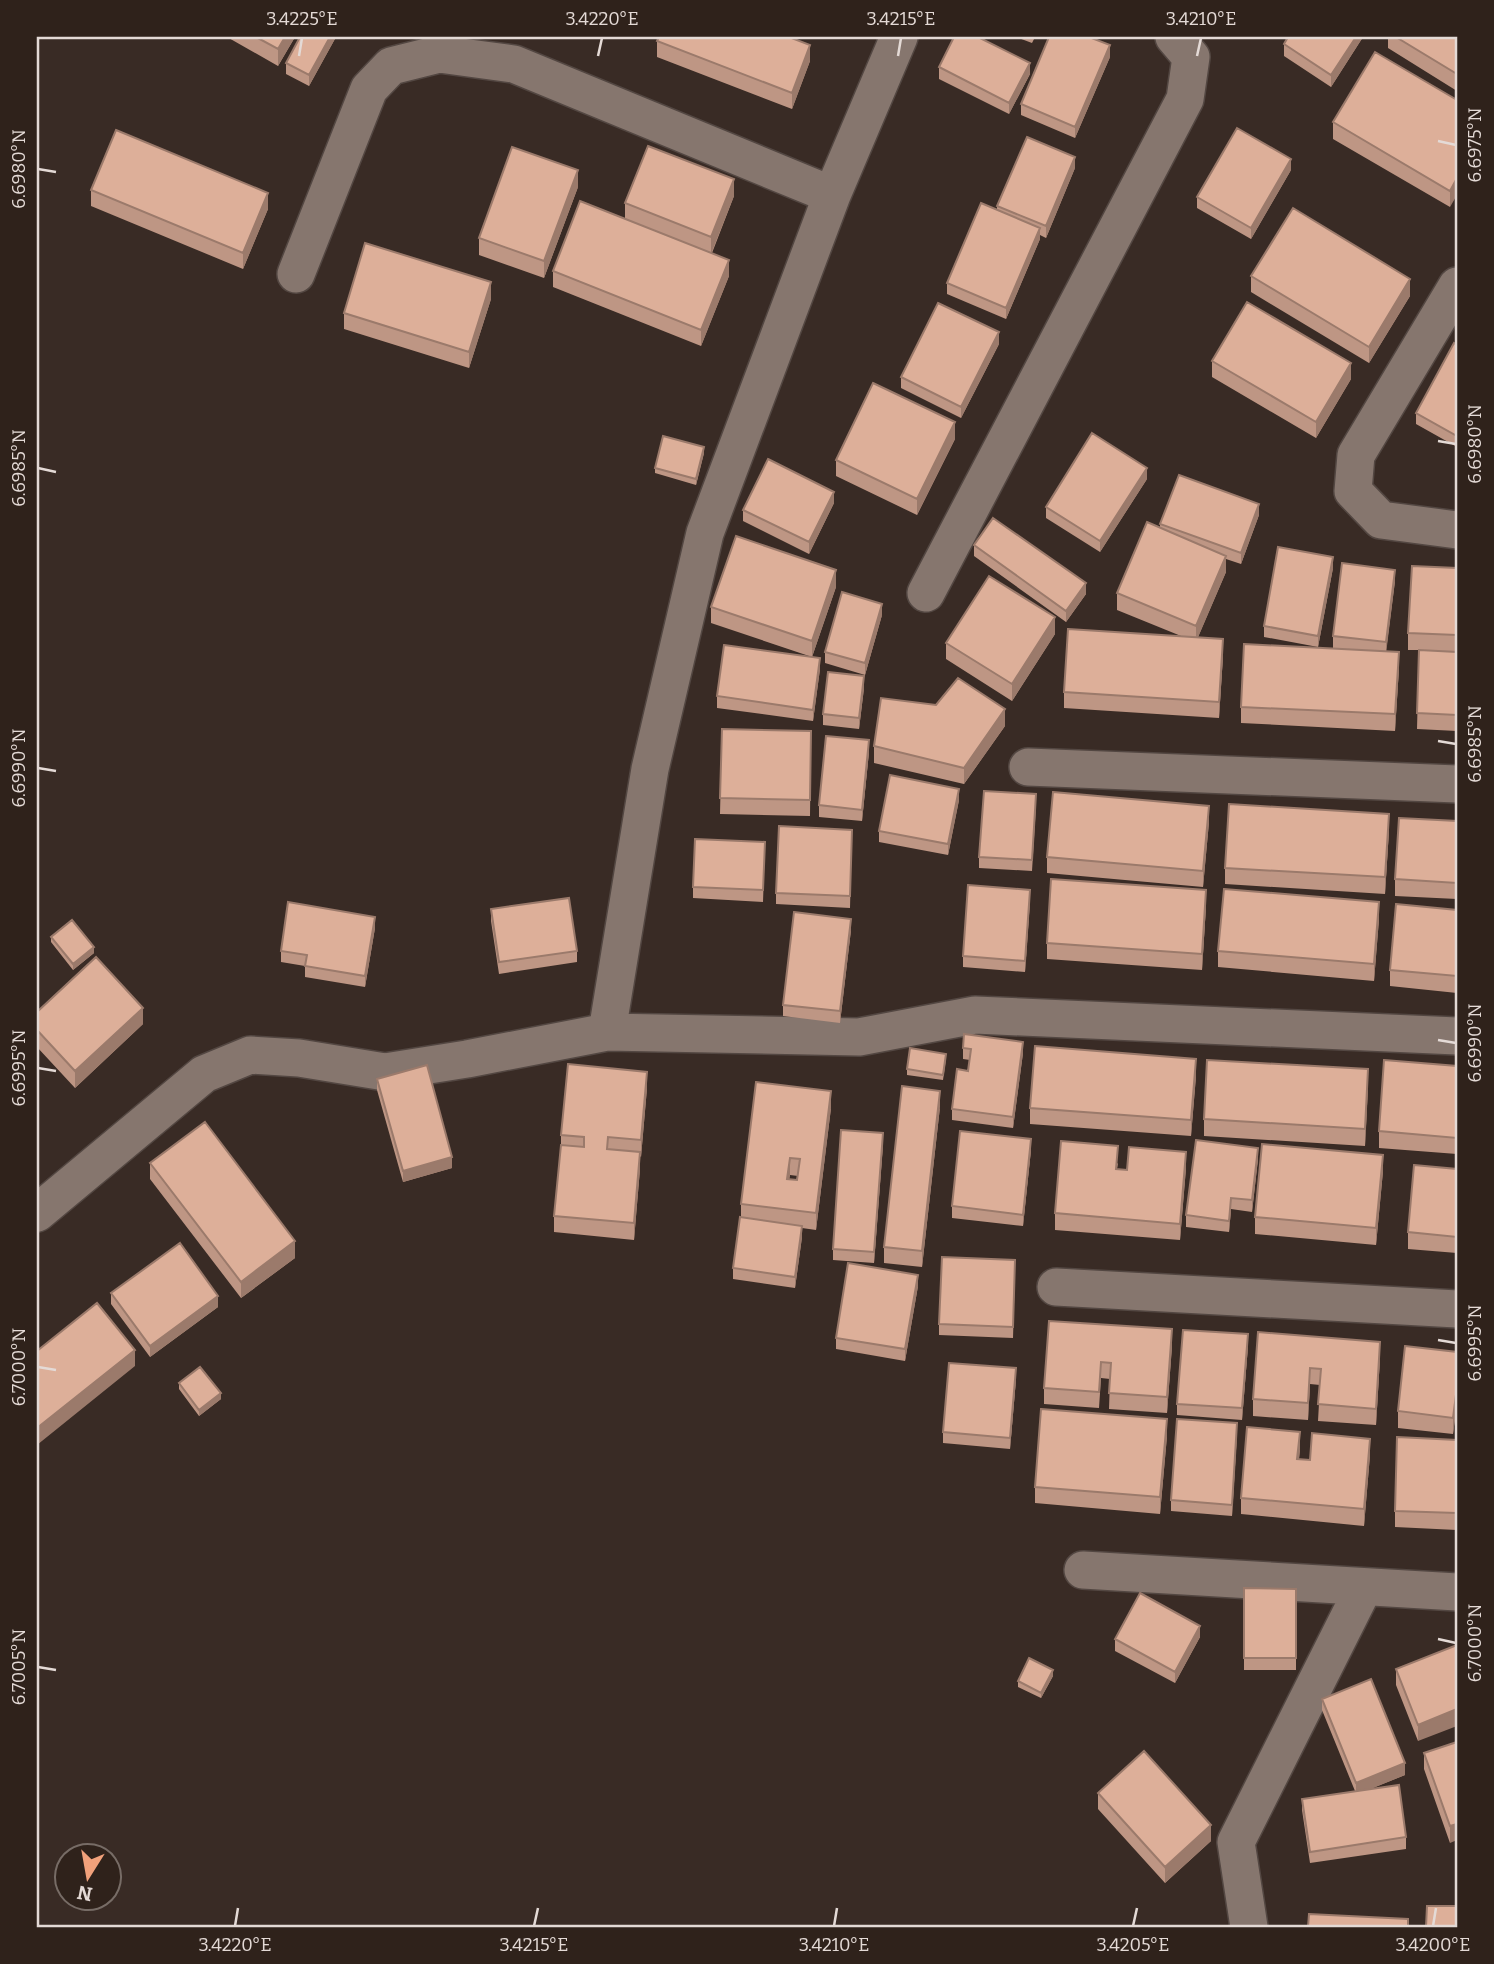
<svg xmlns="http://www.w3.org/2000/svg" width="1494" height="1964" font-family="Bitter,serif">
	<rect width="100%" height="100%" fill="#392b25"/>
	<g fill="none" stroke-linecap="round" stroke-linejoin="round">
		<defs>
			<path id="street" d="M296 274 369 89 391 66 439 54 514 64 832 195
				M1457 286 1356 455 1353 491 1381 520 1457 530
				M926 593 1185 99 1191 57 1174 37
				M1028 767 1457 784
				M607 1032 650 769 705 533 832 195 899 37
				M37 1213 204 1074 250 1055 299 1058 385 1072 467 1059 607 1032 859 1037 975 1015 1457 1036
				M1056 1287 1457 1309
				M1083 1570 1457 1592
				M1249 1927 1236 1842 1364 1587"/>
		</defs>
		<use href="#street" stroke="#534742" stroke-width="40"/>
		<use href="#street" stroke="#86766e" stroke-width="37"/>
	</g>
	<path fill="#be9684" fill-rule="evenodd" d="M227 37H295L278 66Z
		M336 37 309 86 286 74V63Z
		M1016 37H1035L1032 43Z
		M1363 37 1331 87 1284 56V44Z
		M1388 37H1457V91L1388 48Z
		M657 41 810 61 792 109 657 57Z
		M1110 57 1075 138 1021 115V104Z
		M939 67 1030 74 1009 114 939 79Z
		M1457 100 1450 207 1333 139V122Z
		M1075 168 1046 238 1040 235V239L1006 319 947 294V283L997 210V206Z
		M1291 170 1251 239 1197 208V197Z
		M578 187 544 278 479 255V238Z
		M91 190 268 209 243 269 91 206Z
		M734 196 712 253 729 276 701 346 553 287V271L625 219V203Z
		M1251 276 1410 296 1369 363 1251 292Z
		M491 299 469 368 344 329V313Z
		M999 344 961 418 901 388V377Z
		M1457 345V447L1416 424V413Z
		M1212 361 1351 379 1316 438 1212 377Z
		M955 439 917 515 836 476V460Z
		M704 453 696 485 655 473V468Z
		M1147 479 1100 552 1046 518V507Z
		M834 503 809 554 743 521V510Z
		M1259 515 1241 564 1226 559V572L1198 637 1223 656 1219 718 1064 708V692L1181 636 1117 610V593L1160 528V524Z
		M974 545 1086 594 1066 622 974 556Z
		M1333 568 1318 647 1264 637V626Z
		M1457 568V731L1417 729 1419 650H1408V633Z
		M1395 581 1386 651 1399 668 1395 731 1241 723V707L1344 649 1333 648V636Z
		M836 587 812 657 820 669 813 721 717 708V696L812 657 711 623V607Z
		M882 615 865 675 825 663V652Z
		M1055 634 1012 701 946 659V643Z
		M864 688 859 729 823 725V714Z
		M1005 726 964 784 874 763V746Z
		M722 729 811 731 810 816 720 814Z
		M869 752 862 821 819 817V805Z
		M959 800 948 855 879 842V831Z
		M1036 806 1032 871 979 868V857Z
		M1457 821V899L1395 896V879Z
		M1209 822 1203 887 1047 873V857Z
		M852 830 850 908 776 904V893Z
		M1389 830 1385 894 1225 884V868Z
		M765 842 763 902 693 898V887Z
		M1030 901 1025 972 963 967V956Z
		M1206 906 1202 970 1047 959V943Z
		M491 909 577 951V962L499 974 491 921Z
		M1457 910V993L1390 986V970Z
		M1379 919 1374 981 1218 967V951Z
		M375 928 365 987 305 977V966L281 962V951Z
		M851 930 840 1023 783 1016V1005Z
		M51 937 94 953 73 970 51 942Z
		M37 1012 143 1024 75 1088 37 1047Z
		M963 1048 1023 1053 1013 1128 952 1120V1109L968 1071 970 1060 963 1059Z
		M946 1059 943 1080 907 1075V1069Z
		M1457 1066V1154L1379 1148V1131Z
		M1196 1076 1191 1136 1030 1124V1108Z
		M377 1079 452 1168 403 1182 377 1090Z
		M1368 1086 1365 1146 1204 1136V1119Z
		M647 1088 641 1157 640 1156V1169L634 1240 554 1232V1216L561 1145V1135Z
		M940 1107 922 1267 884 1263V1247Z
		M831 1108 816 1230 802 1228V1237L795 1288 733 1279V1268L741 1217V1204ZM790 1175 798 1176 797 1180 789 1179Z
		M883 1144 874 1263 833 1260V1249Z
		M1031 1150 1023 1226 952 1218V1206Z
		M1258 1159 1252 1212 1231 1209 1229 1232 1186 1227V1215Z
		M150 1163 295 1258 241 1298 150 1179Z
		M1118 1163 1117 1169 1127 1170 1186 1168 1180 1240 1055 1230V1213Z
		M1457 1169V1253L1408 1249V1232Z
		M1383 1171 1376 1245 1255 1234V1217Z
		M1015 1271 1013 1338 939 1335V1324Z
		M918 1286 905 1361 836 1349V1338Z
		M111 1293 218 1307 150 1357 111 1304Z
		M1049 1321 1172 1346 1167 1413 1109 1409 1110 1379 1101 1378 1099 1408 1044 1404V1388Z
		M1258 1332 1380 1358 1376 1425 1318 1421 1320 1385 1310 1384 1308 1420 1253 1416V1399Z
		M1248 1346 1242 1420 1177 1415V1404Z
		M1457 1352V1403L1453 1434 1398 1428V1411Z
		M1016 1379 1010 1449 943 1443V1432Z
		M179 1383 221 1399 199 1416 179 1389Z
		M1237 1434 1232 1516 1171 1511V1500Z
		M1167 1436 1160 1514 1035 1503V1487Z
		M1457 1440V1530L1395 1527V1511Z
		M1300 1449 1299 1459 1310 1460 1370 1455 1364 1526 1241 1514V1498Z
		M1244 1588 1296 1589V1670H1244Z
		M1200 1637 1175 1683 1115 1651V1639Z
		M1457 1645 1418 1741 1396 1685V1669Z
		M1053 1676 1041 1698 1018 1687V1681Z
		M1322 1699 1405 1775 1370 1789 1406 1837V1849L1310 1863 1302 1810V1799L1355 1791 1322 1710Z
		M1457 1742 1450 1843 1424 1769V1753Z
		M1098 1793 1211 1841 1165 1883 1098 1809Z"/>
	<path fill="#9b7a6b" d="M285 37H295L278 66V49Z
		M330 37H336L309 86V75Z
		M1356 37H1363L1331 87V75Z
		M810 45V61L792 109V93Z
		M1110 45V57L1075 138V127Z
		M1030 63V74L1009 114V103Z
		M1075 157V168L1046 238V226Z
		M1291 159V170L1251 239V228Z
		M578 170V187L544 278V261Z
		M1457 178V195L1450 207V191Z
		M734 179V196L711 254V237Z
		M268 193V209L243 269V253Z
		M1040 228V239L1006 319V308Z
		M729 260V276L701 346V330Z
		M1410 279V296L1369 363V347Z
		M491 282V299L469 368V352Z
		M999 332V344L961 418V407Z
		M1351 363V379L1316 438V422Z
		M955 422V439L917 515V499Z
		M704 447V453L696 485V479Z
		M1147 468V479L1100 552V541Z
		M834 492V503L809 554V542Z
		M1259 504V515L1241 564V553Z
		M1226 556V572L1196 642V626Z
		M1333 557V568L1318 647V636Z
		M836 570V587L812 657V641Z
		M1395 570V581L1386 654V642Z
		M1086 583V594L1066 622V611Z
		M882 604V615L865 675V663Z
		M1055 617V634L1012 701V684Z
		M1223 639V656L1219 718V702Z
		M1399 652V668L1395 731V714Z
		M820 658V669L813 721V710Z
		M864 676V688L859 729V718Z
		M1005 709V726L964 784V768Z
		M869 740V752L862 821V810Z
		M959 789V800L948 855V844Z
		M1209 806V822L1203 887V871Z
		M1389 814V830L1385 894V877Z
		M1030 890V901L1025 972V961Z
		M1206 890V906L1202 970V954Z
		M1379 902V919L1374 981V964Z
		M375 917V928L365 987V976Z
		M851 919V930L840 1023V1011Z
		M94 947V953L73 970V964Z
		M143 1008V1024L75 1088V1071Z
		M1023 1042V1053L1013 1128V1117Z
		M1196 1059V1076L1191 1136V1120Z
		M1368 1069V1086L1365 1146V1129Z
		M647 1072V1088L641 1157V1140Z
		M831 1091V1108L816 1230V1213Z
		M940 1091V1107L922 1267V1251Z
		M883 1133V1144L874 1263V1252Z
		M1031 1139V1150L1023 1226V1215Z
		M1258 1148V1159L1252 1212V1200Z
		M640 1152V1169L634 1240V1223Z
		M1186 1152V1168L1180 1240V1224Z
		M1383 1155V1171L1376 1245V1228Z
		M452 1157V1168L403 1182V1171Z
		M790 1158V1175L787 1195V1179Z
		M1231 1198V1209L1229 1232V1221Z
		M802 1226V1237L795 1288V1277Z
		M295 1241V1258L241 1298V1282Z
		M918 1275V1286L905 1361V1349Z
		M218 1296V1307L150 1357V1346Z
		M1172 1329V1346L1167 1413V1397Z
		M1248 1334V1346L1242 1420V1408Z
		M1380 1342V1358L1376 1425V1409Z
		M135 1350V1366L37 1445V1428Z
		M1016 1368V1379L1010 1449V1438Z
		M1310 1368V1384L1308 1420V1403Z
		M1457 1387V1403L1453 1434V1418Z
		M221 1393V1399L199 1416V1410Z
		M1167 1419V1436L1160 1514V1497Z
		M1237 1423V1434L1232 1516V1505Z
		M1300 1432V1449L1297 1476V1459Z
		M1370 1439V1455L1364 1526V1509Z
		M1200 1626V1637L1175 1683V1672Z
		M1053 1670V1676L1041 1698V1693Z
		M1457 1709V1726L1418 1741V1725Z
		M1405 1763V1775L1356 1795V1783Z
		M1457 1824V1840L1450 1843V1826Z
		M1211 1825V1841L1165 1883V1867Z"/>
	<path fill="#ddaf99" stroke="#9b7a6b" stroke-width="2" fill-rule="evenodd" d="M256 37H285L278 49Z
		M300 37H330L309 75 286 63Z
		M659 37H789L810 45 792 93 657 41Z
		M954 37H978L1030 63 1009 103 939 67Z
		M1049 37H1089L1110 45 1075 127 1021 104Z
		M1288 37H1356L1331 75 1284 44Z
		M1396 37H1457V74Z
		M1375 52 1457 100V178L1450 191 1333 122Z
		M1237 128 1291 159 1251 228 1197 197Z
		M116 130 268 193 243 253 91 190Z
		M1027 137 1075 157 1046 226 997 206Z
		M648 146 734 179 711 237 625 203Z
		M512 147 578 170 544 261 479 238Z
		M580 201 729 260 701 330 553 271Z
		M981 203 1040 228 1006 308 947 283Z
		M1293 208 1410 279 1369 347 1251 276Z
		M365 243 491 282 469 352 344 313Z
		M1247 302 1351 363 1316 422 1212 361Z
		M938 303 999 332 961 407 901 377Z
		M1454 343 1457 345V436L1416 413Z
		M873 383 955 422 917 499 836 460Z
		M1092 433 1147 468 1100 541 1046 507Z
		M663 436 704 447 696 479 655 468Z
		M768 459 834 492 809 542 743 510Z
		M1179 475 1259 504 1241 553 1160 524Z
		M993 518 1086 583 1066 611 974 545Z
		M1147 522 1226 556 1196 626 1117 593Z
		M736 536 836 570 812 641 711 607Z
		M1278 547 1333 557 1318 636 1264 626Z
		M1342 563 1395 570 1386 642 1333 636Z
		M1412 566 1457 568V635L1408 633Z
		M989 576 1055 617 1012 684 946 643Z
		M842 592 882 604 865 663 825 652Z
		M1068 629 1223 639 1219 702 1064 692Z
		M1244 644 1399 652 1395 714 1241 707Z
		M724 645 820 658 813 710 717 696Z
		M1419 650 1457 652V715L1417 713Z
		M828 672 864 676 859 718 823 714Z
		M958 678 1005 709 964 768 874 746 881 698 936 705Z
		M722 729 811 731 810 800 720 798Z
		M826 736 869 740 862 810 819 805Z
		M890 775 959 789 948 844 879 831Z
		M984 791 1036 794 1032 860 979 857Z
		M1053 792 1209 806 1203 871 1047 857Z
		M1229 804 1389 814 1385 877 1225 868Z
		M1399 818 1457 821V883L1395 879Z
		M779 826 852 830 850 896 776 893Z
		M695 839 765 842 763 890 693 887Z
		M1051 879 1206 890 1202 954 1047 943Z
		M968 885 1030 890 1025 961 963 956Z
		M1224 889 1379 902 1374 964 1218 951Z
		M569 898 577 951 499 962 491 909Z
		M288 902 375 917 365 976 305 966 307 955 281 951Z
		M1396 904 1457 910V976L1390 970Z
		M794 912 851 919 840 1011 783 1005Z
		M72 920 94 947 73 964 51 937Z
		M96 957 143 1008 75 1071 37 1030V1012Z
		M964 1034 1023 1042 1013 1117 952 1109 957 1069 968 1071 971 1049 963 1048Z
		M1035 1046 1196 1059 1191 1120 1030 1108Z
		M910 1048 946 1054 943 1075 907 1069Z
		M1207 1060 1368 1069 1365 1129 1204 1119Z
		M1384 1060 1457 1066V1138L1379 1131Z
		M568 1064 647 1072 641 1140 608 1137 607 1149 640 1152 634 1223 554 1216 561 1145 584 1147V1137L561 1135Z
		M427 1065 452 1157 403 1171 377 1079Z
		M756 1082 831 1091 816 1213 741 1204ZM790 1158 800 1159 797 1180 787 1179Z
		M902 1086 940 1091 922 1251 884 1247Z
		M205 1122 295 1241 241 1282 150 1163Z
		M841 1130 883 1133 874 1252 833 1249Z
		M960 1131 1031 1139 1023 1215 952 1206Z
		M1196 1140 1258 1148 1252 1200 1231 1198 1229 1221 1186 1215Z
		M1061 1141 1118 1146 1116 1169 1127 1170 1129 1147 1186 1152 1180 1224 1055 1213Z
		M1262 1144 1383 1155 1376 1228 1255 1217Z
		M1414 1165 1457 1169V1237L1408 1232Z
		M740 1217 802 1226 795 1277 733 1268Z
		M180 1243 218 1296 150 1346 111 1293Z
		M942 1257 1015 1260 1013 1327 939 1324Z
		M848 1263 918 1275 905 1349 836 1338Z
		M97 1303 135 1350 37 1428V1351Z
		M1049 1321 1172 1329 1167 1397 1109 1393 1111 1363 1101 1362 1099 1392 1044 1388Z
		M1183 1330 1248 1334 1242 1408 1177 1404Z
		M1258 1332 1380 1342 1376 1409 1318 1404 1321 1369 1310 1368 1308 1403 1253 1399Z
		M1405 1346 1457 1352V1387L1453 1418 1398 1411Z
		M949 1363 1016 1368 1010 1438 943 1432Z
		M200 1367 221 1393 199 1410 179 1383Z
		M1041 1409 1167 1419 1160 1497 1035 1487Z
		M1177 1419 1237 1423 1232 1505 1171 1500Z
		M1247 1427 1300 1432 1297 1459 1310 1460 1312 1433 1370 1439 1364 1509 1241 1498Z
		M1397 1437 1457 1440V1513L1395 1511Z
		M1244 1588 1296 1589V1658H1244Z
		M1140 1593 1200 1626 1175 1672 1115 1639Z
		M1457 1645V1709L1418 1725 1396 1669Z
		M1029 1658 1053 1670 1041 1693 1018 1681Z
		M1371 1679 1405 1763 1356 1783 1322 1699Z
		M1457 1742V1824L1450 1826 1424 1753Z
		M1144 1751 1211 1825 1165 1867 1098 1793Z
		M1399 1785 1406 1837 1310 1852 1302 1799Z
		M1427 1906H1457V1927H1426Z
		M1309 1914 1408 1919V1927H1308Z"/>
	<path fill="none" stroke="#e4dad6" stroke-width="2.5" d="M299 56 302 38M598 56 602 38M898 56 901 38M1197 56 1201 38M1438 141 1456 145M38 169 56 172M1438 441 1456 444M38 468 56 472M1438 741 1456 744M38 768 56 771M1438 1040 1456 1043M38 1068 56 1071M1438 1340 1456 1343M38 1367 56 1370M1438 1639 1456 1643M38 1667 56 1670M235 1926 238 1908M534 1926 538 1908M834 1926 837 1908M1133 1926 1137 1908M1433 1926 1436 1908"/>
	<rect width="1494" height="1964" fill="none" stroke="#2f221b" stroke-width="77"/>
	<g transform="translate(88 1877) rotate(191)"><circle r="33" fill="#2f221b" stroke="#776c66" stroke-width="2"/>
	<path d="M0-5L12 26L0 18L-12 26Z" fill="#f1a17b"/>
	<text y="-10" font-size="19" font-weight="bold" text-anchor="middle" fill="#e4dad6">N</text>
	</g>
	<rect x="38" y="38" width="1418" height="1888" fill="none" stroke="#e4dad6" stroke-width="2.5"/>
	<g font-size="18" text-anchor="middle" fill="#e4dad6">
		<text x="302" y="25">3.4225°E</text>
		<text x="602" y="25">3.4220°E</text>
		<text x="901" y="25">3.4215°E</text>
		<text x="1201" y="25">3.4210°E</text>
		<text transform="translate(1475 145) rotate(-90)" y="6">6.6975°N</text>
		<text transform="translate(19 169) rotate(-90)" y="6">6.6980°N</text>
		<text transform="translate(1475 444) rotate(-90)" y="6">6.6980°N</text>
		<text transform="translate(19 468) rotate(-90)" y="6">6.6985°N</text>
		<text transform="translate(1475 744) rotate(-90)" y="6">6.6985°N</text>
		<text transform="translate(19 768) rotate(-90)" y="6">6.6990°N</text>
		<text transform="translate(1475 1043) rotate(-90)" y="6">6.6990°N</text>
		<text transform="translate(19 1068) rotate(-90)" y="6">6.6995°N</text>
		<text transform="translate(1475 1343) rotate(-90)" y="6">6.6995°N</text>
		<text transform="translate(19 1367) rotate(-90)" y="6">6.7000°N</text>
		<text transform="translate(1475 1643) rotate(-90)" y="6">6.7000°N</text>
		<text transform="translate(19 1667) rotate(-90)" y="6">6.7005°N</text>
		<text x="235" y="1951">3.4220°E</text>
		<text x="534" y="1951">3.4215°E</text>
		<text x="834" y="1951">3.4210°E</text>
		<text x="1133" y="1951">3.4205°E</text>
		<text x="1433" y="1951">3.4200°E</text>
	</g>
</svg>
